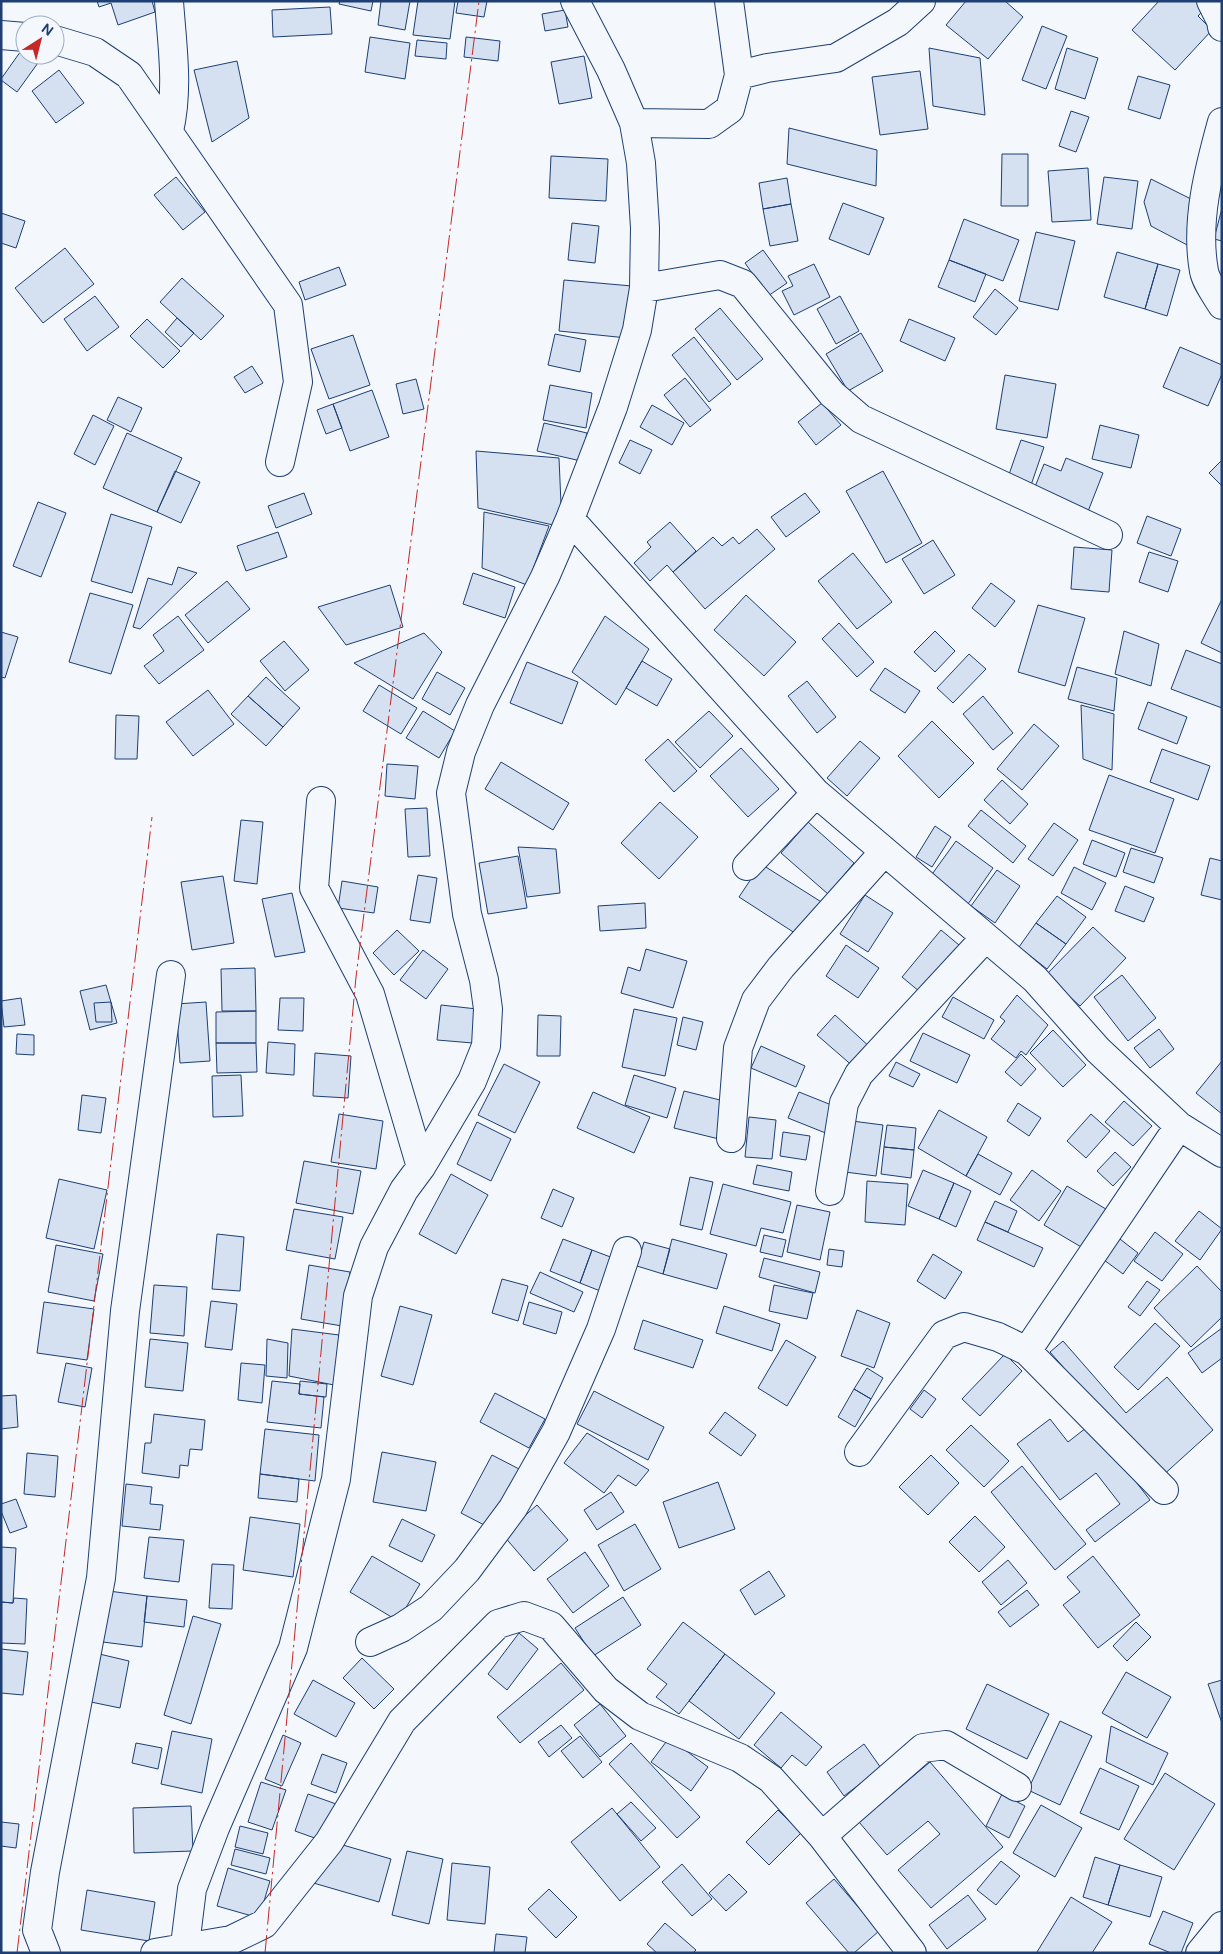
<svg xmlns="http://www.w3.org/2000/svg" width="1223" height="1954" font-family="'DM Sans',sans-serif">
	<rect width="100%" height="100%" fill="#f4f7fb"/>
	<path fill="#d5e0f0" stroke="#1d3f73" d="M97 1H152L155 12 118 25 111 3 99 7Z
		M340 1H373L371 11 339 4Z
		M381 1H410L405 30 378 25Z
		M418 1H455L450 39 413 35Z
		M458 1H487L484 17 456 13Z
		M966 1H1005L1023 17 988 59 946 25Z
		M1159 1H1206L1209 4 1198 16 1212 30 1175 70 1132 30Z
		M330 7 332 34 273 37 272 10Z
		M565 10 568 27 545 31 542 14Z
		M1042 26 1067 36 1046 89 1022 80Z
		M370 37 410 43 405 79 365 72Z
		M466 37 500 41 498 61 464 57Z
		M417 40 447 43 446 59 415 56Z
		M23 48 25 49V55H33L40 60 17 92 1 80V79Z
		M929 48 980 58 985 115 933 106Z
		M1067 48 1098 58 1085 99 1055 89Z
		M584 56 592 98 559 104 551 62Z
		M237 61 249 118 212 142 194 70Z
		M59 70 84 103 56 123 32 91Z
		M920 71 928 129 880 135 872 77Z
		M1138 76 1170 85 1160 119 1128 109Z
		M1071 111 1089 117 1076 152 1059 146Z
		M789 128 877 150 876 186 787 164Z
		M1002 154H1028V206H1001Z
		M551 156 608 159 606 201 549 198Z
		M1088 168 1091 220 1052 222 1048 171Z
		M176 177 205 212 183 230 154 195Z
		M1104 177 1138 181 1132 229 1097 224Z
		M787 178 791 204 763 209 759 183Z
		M1151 179 1201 204 1191 247 1151 226 1144 202Z
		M843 203 884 218 869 255 829 239Z
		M791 204 798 241 770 246 763 209Z
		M1222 208V241L1214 239Z
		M1 213 25 221 16 248 1 243Z
		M964 219 1019 240 1003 281 949 260Z
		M572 223 599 226 595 263 568 260Z
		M1036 232 1075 241 1058 310 1019 301Z
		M65 248 94 284 43 323 15 288Z
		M763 250 787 283 768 296 745 263Z
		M1117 252 1158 264 1145 309 1104 297Z
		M949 260 986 274 975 302 938 287Z
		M814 264 830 297 794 315 782 291 793 286 788 276Z
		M1158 264 1180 270 1167 316 1145 309Z
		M339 267 346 285 305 300 299 282Z
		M182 278 224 316 201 340 160 302Z
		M564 280 632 286 627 338 559 331Z
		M995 289 1018 308 996 335 973 317Z
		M95 296 119 327 87 351 64 319Z
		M840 296 859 331 836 344 817 309Z
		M720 308 763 359 737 380 695 329Z
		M177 318 194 333 181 347 165 332Z
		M147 319 180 351 163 368 130 336Z
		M909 319 955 338 945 361 900 341Z
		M861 333 883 371 848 391 826 354Z
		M555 334 586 340 580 372 548 365Z
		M353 335 370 385 329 399 311 349Z
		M694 337 731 384 709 402 672 355Z
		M1180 347 1222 365V374L1208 406 1163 387Z
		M252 366 263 383 245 393 234 377Z
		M1005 375 1056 384 1047 438 996 429Z
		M685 378 711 410 690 427 664 395Z
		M416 379 424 409 403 414 396 384Z
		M550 385 592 393 586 428 543 420Z
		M372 390 389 437 350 451 333 404Z
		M118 397 142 408 131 432 107 420Z
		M822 403 841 425 816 445 798 422Z
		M333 404 342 428 326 434 317 410Z
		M652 405 684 423 672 445 640 427Z
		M93 415 114 426 95 465 74 454Z
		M544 423 587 433 581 461 537 451Z
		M1100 425 1139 435 1131 468 1092 459Z
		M127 433 182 458 157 512 103 488Z
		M630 440 652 450 640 474 619 463Z
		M1021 440 1044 447 1029 491 1006 483Z
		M476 451 559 458 562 527 478 508Z
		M1066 458 1103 473 1087 514 1033 492 1044 464 1061 471Z
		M1222 460V486L1209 473Z
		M175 471 200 482 181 523 157 512Z
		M883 471 922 543 886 563 846 491Z
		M304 493 312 514 276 528 268 506Z
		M805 493 820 512 786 537 771 517Z
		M38 502 66 513 41 577 13 566Z
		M484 512 549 526 527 585 482 568Z
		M111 514 152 527 132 593 91 581Z
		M1147 516 1181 529 1171 556 1137 543Z
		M670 522 696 551 673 572 667 565 650 581 634 563 651 547 647 542Z
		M757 529 775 549 705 609 673 572 713 537 722 546 733 537 739 544Z
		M278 532 287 557 246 571 237 546Z
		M933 540 955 575 924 594 902 559Z
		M1074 547 1112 550 1109 592 1071 589Z
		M1149 552 1178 561 1168 592 1139 582Z
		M853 553 892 602 857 629 818 581Z
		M178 567 197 573 140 629 133 627 148 578 172 585Z
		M473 573 515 587 505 618 463 604Z
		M227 581 250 609 208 643 185 615Z
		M991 583 1015 601 995 627 972 608Z
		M390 585 403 627 346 645 318 607Z
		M90 593 133 605 111 674 69 662Z
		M746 595 796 642 764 676 714 630Z
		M1222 599V653L1201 643Z
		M1038 605 1085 618 1065 686 1018 672Z
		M178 616 204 650 159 684 144 666 164 651 153 635Z
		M605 616 649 649 616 705 572 672Z
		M839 623 874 662 857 677 822 639Z
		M935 631 955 651 935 672 914 652Z
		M1124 631 1159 644 1151 686 1115 674Z
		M1 632 18 637 5 678 1 677Z
		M424 633 442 652 413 699 354 663Z
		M284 641 309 670 285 691 260 661Z
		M1186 650 1222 664V708L1171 689Z
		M969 654 986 669 953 703 937 688Z
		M642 661 672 679 657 706 626 688Z
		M527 662 578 682 562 724 510 703Z
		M1077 667 1117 678 1114 711 1068 699Z
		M885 668 920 691 905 713 870 690Z
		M437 672 465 688 450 715 422 699Z
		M266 677 300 708 283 727 248 696Z
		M807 681 836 717 817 733 788 696Z
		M379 685 417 708 401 734 363 711Z
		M208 690 234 724 193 756 166 722Z
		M248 696 283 727 266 746 231 714Z
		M983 696 1013 733 993 750 963 714Z
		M1148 702 1187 717 1177 744 1138 729Z
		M1081 705 1114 714 1112 770 1083 759Z
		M423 711 455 731 439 758 406 738Z
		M709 711 733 736 700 768 675 742Z
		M116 715 139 716 137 759H115Z
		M932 721 974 763 939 798 898 756Z
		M1034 724 1059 746 1022 790 997 769Z
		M668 739 697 771 674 792 645 760Z
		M860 741 880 758 847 796 827 778Z
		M741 748 779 789 748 817 710 776Z
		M1162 749 1210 766 1198 800 1150 782Z
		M501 762 569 803 553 830 485 789Z
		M387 764 418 766 415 799 385 796Z
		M1109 775 1174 799 1155 853 1089 830Z
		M1002 780 1028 804 1010 824 984 800Z
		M660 802 698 837 659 879 621 843Z
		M427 808 430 856 408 857 405 809Z
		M981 810 1026 846 1013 863 968 826Z
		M241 820 263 822 257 884 234 881Z
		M808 822 854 863 828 894 781 853Z
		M1054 823 1078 840 1053 876 1028 859Z
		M935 826 951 837 932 867 916 857Z
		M1092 840 1125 853 1116 877 1083 864Z
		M956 841 993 868 968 904 930 877Z
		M518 847 556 849 560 893 527 897Z
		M1131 848 1163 858 1154 883 1123 872Z
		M518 856 527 908 488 914 479 863Z
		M1210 858 1222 861V900L1201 895Z
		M761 864 823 903 801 937 739 897Z
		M1074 867 1106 883 1092 910 1061 893Z
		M997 870 1020 886 995 923 971 906Z
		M418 875 437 878 430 923 410 920Z
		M223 876 234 943 192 950 181 882Z
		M342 881 378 887 374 913 338 908Z
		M1125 886 1154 898 1144 922 1115 911Z
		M292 893 305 952 275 957 262 899Z
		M865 895 893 913 868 952 840 934Z
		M1057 896 1086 917 1066 944 1036 923Z
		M645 903 646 928 600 931 598 906Z
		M1036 923 1066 944 1047 969 1019 947Z
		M1093 927 1126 958 1080 1006 1046 975Z
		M397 930 419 951 394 975 373 953Z
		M941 930 965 950 926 997 902 977Z
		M846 945 879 968 858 998 826 976Z
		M646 949 687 961 673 1008 621 993 628 967 640 971Z
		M423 950 448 969 426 999 400 980Z
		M255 968 256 1011H222L221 969Z
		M1122 975 1156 1018 1128 1041 1094 997Z
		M106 985 117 1023 90 1030 80 991Z
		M1017 995 1048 1025 1026 1055 1021 1051 1016 1058 991 1039 1005 1021 1000 1017Z
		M953 997 994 1020 984 1039 942 1017Z
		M21 998 25 1025 4 1027 1 1001Z
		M280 998H304L303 1031 278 1030Z
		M111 1002 112 1022H96L94 1003Z
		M206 1002 210 1061 180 1063 176 1004Z
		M441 1005 477 1009 473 1043 437 1040Z
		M634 1009 677 1018 665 1076 622 1067Z
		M256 1011V1043H216V1012Z
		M538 1015 561 1016 560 1056H537Z
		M835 1015 872 1049 855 1068 817 1035Z
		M683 1017 703 1022 696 1050 677 1045Z
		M1159 1029 1174 1049 1150 1068 1134 1048Z
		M1053 1030 1086 1065 1063 1087 1030 1053Z
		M923 1033 970 1055 957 1083 910 1061Z
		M17 1034 34 1035V1055L16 1054Z
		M268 1042 295 1044 294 1075 266 1073Z
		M216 1043H256L257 1072 217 1073Z
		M761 1046 805 1066 796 1087 751 1068Z
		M315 1053 351 1056 348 1098 313 1096Z
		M1021 1054 1036 1069 1021 1086 1005 1072Z
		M1222 1061V1114L1196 1093Z
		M896 1062 920 1074 913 1087 889 1076Z
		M504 1064 540 1082 515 1133 478 1115Z
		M241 1075 243 1116 213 1117 212 1076Z
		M634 1075 676 1088 667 1118 625 1105Z
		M684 1091 728 1102 719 1139 674 1128Z
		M593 1092 650 1117 634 1153 577 1128Z
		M799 1092 839 1108 828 1134 788 1118Z
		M82 1095 106 1098 101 1133 78 1130Z
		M1124 1101 1152 1126 1133 1146 1105 1122Z
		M1018 1103 1041 1118 1029 1136 1007 1121Z
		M939 1110 987 1137 966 1176 918 1148Z
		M339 1114 383 1121 376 1169 331 1162Z
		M1091 1114 1110 1131 1086 1158 1067 1141Z
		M749 1117 776 1120 772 1159 745 1157Z
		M852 1121 883 1125 876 1176 845 1172Z
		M477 1122 511 1139 491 1181 457 1164Z
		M887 1125 916 1128 914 1150 884 1147Z
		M783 1132 810 1136 806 1160 780 1156Z
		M884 1147 914 1150 911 1178 881 1174Z
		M1115 1152 1131 1167 1113 1186 1097 1171Z
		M978 1154 1012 1173 1000 1195 966 1176Z
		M304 1161 361 1171 353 1214 296 1203Z
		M757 1165 792 1172 789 1191 753 1184Z
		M923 1170 954 1183 939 1219 908 1206Z
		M1032 1170 1061 1191 1039 1221 1010 1200Z
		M451 1174 488 1195 456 1254 419 1234Z
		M690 1177 713 1182 702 1230 680 1225Z
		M59 1179 107 1190 94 1249 46 1238Z
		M867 1181 908 1184 905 1225 865 1222Z
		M954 1183 971 1191 956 1227 939 1219Z
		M723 1184 791 1202 783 1233 761 1228 756 1246 710 1234Z
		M1067 1186 1116 1215 1093 1254 1044 1225Z
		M553 1189 574 1198 562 1227 541 1218Z
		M995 1201 1017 1211 1008 1232 985 1222Z
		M797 1205 830 1212 820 1260 787 1252Z
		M294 1209 343 1217 335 1259 286 1250Z
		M1199 1211 1222 1229 1200 1260 1175 1241Z
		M985 1222 1043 1248 1034 1267 977 1240Z
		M1155 1232 1183 1254 1162 1281 1134 1261Z
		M217 1234 244 1237 240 1291 212 1289Z
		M764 1235 786 1240 782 1257 760 1252Z
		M1116 1236 1138 1253 1123 1274 1100 1257Z
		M563 1239 592 1250 580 1283 550 1271Z
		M672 1239 727 1254 717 1289 663 1274Z
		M644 1242 670 1249 663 1274 637 1266Z
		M56 1245 103 1254 94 1301 48 1292Z
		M829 1249 844 1251 842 1267 827 1265Z
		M592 1250 621 1261 608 1294 580 1283Z
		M933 1254 962 1272 945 1299 917 1281Z
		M764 1258 820 1272 815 1293 759 1277Z
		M309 1265 350 1272 342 1326 301 1319Z
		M1197 1266 1222 1292V1317L1191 1347 1154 1308Z
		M540 1272 583 1292 574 1312 530 1293Z
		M502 1279 528 1286 518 1321 492 1313Z
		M1147 1281 1160 1290 1140 1316 1128 1307Z
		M154 1285 187 1287 184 1336 150 1333Z
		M774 1285 813 1293 807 1319 769 1311Z
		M211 1301 237 1304 232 1350 205 1347Z
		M44 1302 94 1309 87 1360 37 1353Z
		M529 1302 562 1312 556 1334 523 1324Z
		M400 1306 432 1315 413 1385 381 1376Z
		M724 1306 780 1324 772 1351 716 1333Z
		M857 1310 890 1323 874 1368 841 1356Z
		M643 1320 703 1340 693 1368 634 1349Z
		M1155 1323 1180 1346 1138 1390 1114 1367Z
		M1222 1328V1358L1202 1373 1188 1353Z
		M292 1329 339 1335 334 1385 289 1376Z
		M150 1339 188 1343 183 1391 145 1387Z
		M267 1339 288 1343 287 1378 266 1376Z
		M786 1340 816 1357 787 1406 758 1388Z
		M1063 1341 1126 1413 1167 1377 1213 1430 1160 1478 1050 1352Z
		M1005 1354 1022 1371 980 1416 962 1399Z
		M66 1363 92 1368 85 1407 58 1402Z
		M241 1363 265 1365 262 1403 238 1400Z
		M867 1368 883 1378 871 1399 854 1389Z
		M272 1381 300 1384 299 1394 324 1397 321 1428 267 1422Z
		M300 1381 327 1384 326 1397 299 1394Z
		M854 1389 871 1399 855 1427 838 1417Z
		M924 1390 936 1399 922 1418 910 1409Z
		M594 1391 664 1427 648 1460 577 1424Z
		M495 1393 545 1419 529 1448 480 1422Z
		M16 1395 18 1427 1 1429V1396Z
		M725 1412 756 1435 741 1456 709 1433Z
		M154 1414 205 1420 202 1450 190 1449 188 1466 180 1465 179 1478 142 1473 145 1443H151Z
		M1050 1419 1068 1442 1091 1424 1150 1500 1095 1542 1086 1530 1120 1504 1096 1473 1060 1500 1017 1444Z
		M971 1425 1009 1461 984 1487 946 1450Z
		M265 1429 319 1435 315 1481 260 1474Z
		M587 1433 649 1470 636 1486 618 1475 604 1493 564 1463Z
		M382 1452 436 1462 426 1511 373 1502Z
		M27 1453 58 1456 55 1497 24 1494Z
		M492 1455 521 1470 490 1528 461 1513Z
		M931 1455 959 1483 928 1515 899 1487Z
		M1022 1466 1086 1544 1055 1570 991 1492Z
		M260 1474 299 1479 297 1502 258 1498Z
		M718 1482 735 1529 679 1548 663 1502Z
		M126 1484 152 1487 150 1504 163 1505 160 1530 122 1526Z
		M611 1492 624 1512 597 1530 584 1510Z
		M16 1499 27 1527 10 1533 1 1511V1504Z
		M537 1505 568 1540 534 1571 503 1535Z
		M975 1516 1005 1547 979 1572 949 1542Z
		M250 1517 300 1524 293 1577 243 1570Z
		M402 1519 435 1535 422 1562 389 1546Z
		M635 1524 661 1569 624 1591 598 1545Z
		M149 1537 184 1540 179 1582 144 1578Z
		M1 1547 16 1548 13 1603 1 1602Z
		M585 1552 609 1586 573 1613 547 1579Z
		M372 1556 420 1584 398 1621 350 1592Z
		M1093 1556 1140 1615 1098 1648 1063 1605 1080 1592 1067 1577Z
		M1008 1560 1027 1583 1001 1605 982 1582Z
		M212 1564 234 1565 232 1609 209 1608Z
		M769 1571 785 1596 755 1615 740 1590Z
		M101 1590 147 1596 142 1647 95 1641Z
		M1027 1590 1039 1605 1010 1627 998 1612Z
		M147 1596 187 1600 184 1627 144 1622Z
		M623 1597 641 1625 593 1656 575 1628Z
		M14 1598 27 1599 25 1644 1 1643V1602L13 1603Z
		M193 1616 221 1624 191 1724 164 1715Z
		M683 1622 725 1654 679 1714 656 1697 667 1684 647 1669Z
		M1136 1622 1151 1637 1127 1661 1113 1646Z
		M519 1633 538 1649 507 1690 488 1674Z
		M1 1649 28 1652 23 1695 1 1693Z
		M95 1653 129 1661 120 1708 86 1701Z
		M725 1654 775 1693 739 1739 689 1701Z
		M362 1658 394 1689 374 1709 343 1678Z
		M561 1663 584 1690 520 1743 497 1717Z
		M1126 1672 1171 1697 1147 1738 1102 1713Z
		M313 1680 355 1703 336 1737 294 1714Z
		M1222 1680V1723L1208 1684Z
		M987 1684 1049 1714 1027 1759 966 1729Z
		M600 1704 626 1736 600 1757 574 1725Z
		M781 1712 822 1747 806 1766 792 1755 781 1768 754 1745Z
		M1060 1721 1092 1736 1060 1805 1028 1790Z
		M561 1725 572 1738 549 1757 538 1742Z
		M1111 1726 1168 1753 1153 1785 1106 1762Z
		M172 1731 212 1739 202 1793 161 1784Z
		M283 1735 301 1743 282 1786 265 1779Z
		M580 1736 602 1762 583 1778 561 1751Z
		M669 1738 708 1767 691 1791 651 1762Z
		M136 1743 162 1748 158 1769 132 1763Z
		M631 1743 700 1817 677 1838 609 1764Z
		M864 1744 881 1768 844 1796 827 1772Z
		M322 1754 347 1763 336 1793 311 1784Z
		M930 1762 1003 1847 931 1908 898 1870 940 1834 928 1821 887 1855 859 1822Z
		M1100 1768 1139 1786 1119 1830 1080 1813Z
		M1165 1773 1215 1804 1174 1870 1124 1839Z
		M261 1782 286 1790 272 1830 248 1822Z
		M308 1794 339 1805 326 1842 295 1831Z
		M1002 1794 1025 1806 1009 1838 986 1826Z
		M631 1802 656 1828 641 1841 617 1814Z
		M1041 1805 1082 1828 1055 1877 1013 1853Z
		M191 1806 193 1851 134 1853 133 1808Z
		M612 1808 660 1867 620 1901 571 1842Z
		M778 1810 801 1833 769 1865 746 1842Z
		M1 1822 19 1824 16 1848 1 1846Z
		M240 1826 268 1833 263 1854 235 1847Z
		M336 1843 391 1859 379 1902 310 1882Z
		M235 1849 270 1858 266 1874 231 1865Z
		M407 1851 443 1859 429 1924 392 1915Z
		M1095 1857 1120 1865 1108 1905 1083 1897Z
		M1001 1861 1020 1876 996 1905 977 1890Z
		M452 1863 490 1867 485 1924 447 1920Z
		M682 1864 712 1899 692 1916 662 1882Z
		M1120 1865 1162 1877 1150 1917 1108 1905Z
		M228 1868 270 1881 259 1918 217 1906Z
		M729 1874 747 1892 726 1911 709 1893Z
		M834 1879 879 1931 854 1953H849L806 1903Z
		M549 1889 577 1917 556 1938 528 1909Z
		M87 1890 155 1902 149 1941 81 1930Z
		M968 1895 986 1919 947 1949 929 1925Z
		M1071 1897 1112 1922 1092 1953H1039L1037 1952Z
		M1163 1911 1193 1923 1181 1953H1171L1149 1944Z
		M665 1923 696 1950 693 1953H657L647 1944Z
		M496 1934 527 1937 525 1953H494Z"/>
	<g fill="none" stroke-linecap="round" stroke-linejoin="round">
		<defs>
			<path id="minor" d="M729 1 739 75
				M1211 1 1221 21 1222 27
				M1 35 25 37
				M55 40 95 52 129 75 288 305 298 382 280 462
				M1222 122C1209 169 1195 222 1204 271 1206 282 1216 295 1222 305
				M634 123 709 124 730 109 739 75 767 68 836 58 898 22 921 1
				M169 131C179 88 172 45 169 1
				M644 288 720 275 743 284 832 394 861 419 1108 535
				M570 519 816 793 1035 979 1098 1050 1179 1126 1222 1153
				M321 801 314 888 370 994 421 1167
				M747 866 816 793
				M731 1138 738 1048 756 1000 781 967 884 852
				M830 1191 844 1103 859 1074 985 938
				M1027 1351 1179 1126
				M859 1452 944 1335 964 1327 998 1337 1027 1351 1164 1490
				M370 1642 401 1628 431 1608 467 1570 513 1508 556 1432 601 1329 627 1251
				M822 1836 923 1748 946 1745 1017 1787
				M46 1953 37 1930 45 1872 101 1578 125 1311 171 975
				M155 1953 231 1940 264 1924 329 1842 402 1721 498 1624 524 1616 551 1626 606 1690 640 1716 740 1758 771 1779 822 1836 912 1953
				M184 1953 192 1889 215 1828 293 1648 336 1479 358 1296 374 1247 404 1190 421 1167 472 1081 486 1046 488 1009 484 980 467 914 451 793 461 752 480 705 545 577 570 519 613 407 637 330 644 288 645 228 641 163 634 123 611 70 575 1
				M1200 1953 1222 1926"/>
		</defs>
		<use href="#minor" stroke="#1d3f73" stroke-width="30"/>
		<use href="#minor" stroke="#f4f7fb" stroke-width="28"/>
		<path stroke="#c62828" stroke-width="1" stroke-dasharray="18 4 2.5 4" stroke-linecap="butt" d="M17 1953 152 817
			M265 1953 356 977 479 1"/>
	</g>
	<rect width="1223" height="1954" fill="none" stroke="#1d3f73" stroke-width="5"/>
	<g transform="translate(40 40) rotate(36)"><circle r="24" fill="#f4f7fb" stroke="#9eadc5"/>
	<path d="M0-4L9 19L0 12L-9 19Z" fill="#c62828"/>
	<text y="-8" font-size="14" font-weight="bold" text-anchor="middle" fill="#1d3f73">N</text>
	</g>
</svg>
